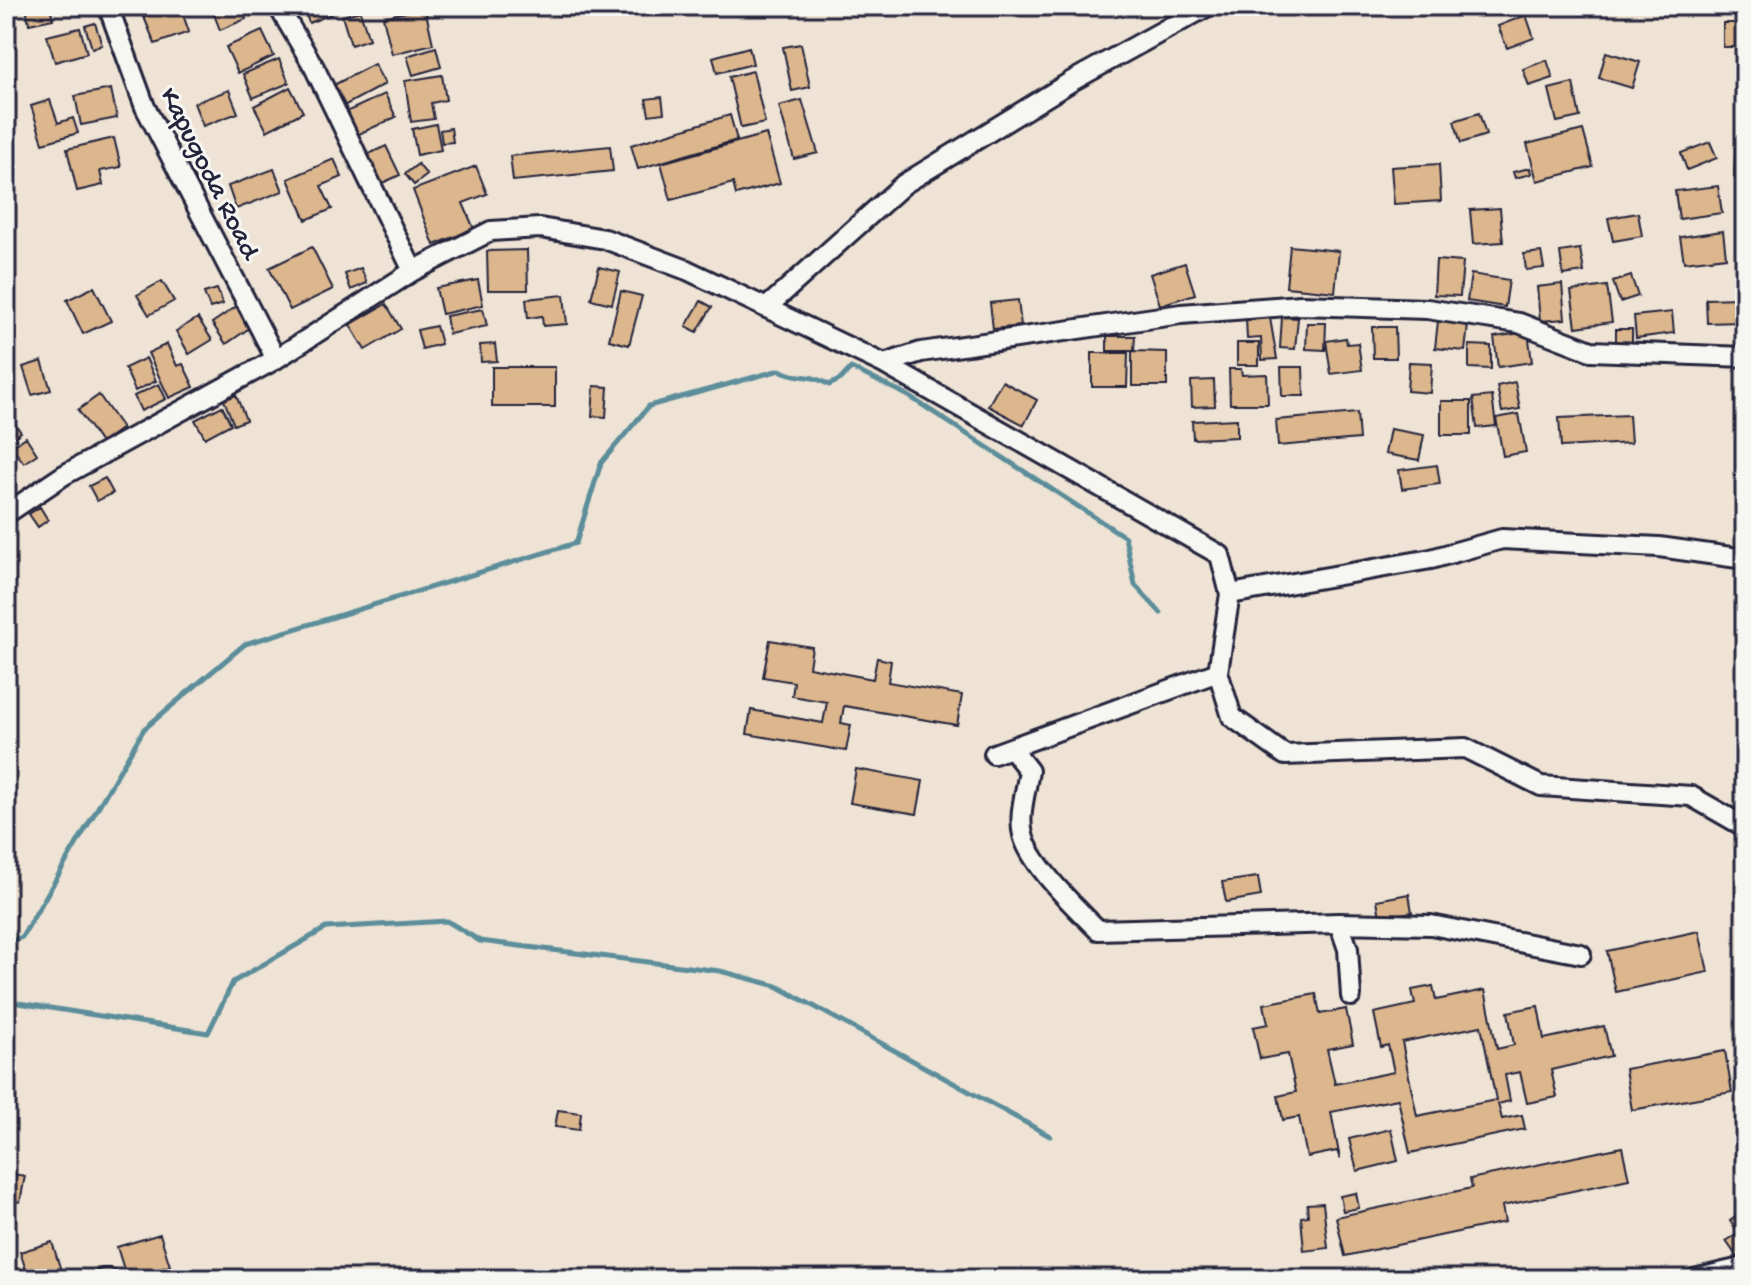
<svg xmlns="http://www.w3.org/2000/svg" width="1751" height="1285" font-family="'Gochi Hand',sans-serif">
	<rect width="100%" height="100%" fill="#eee3d4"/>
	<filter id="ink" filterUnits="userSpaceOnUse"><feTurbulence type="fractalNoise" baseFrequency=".0125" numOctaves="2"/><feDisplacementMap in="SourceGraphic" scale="16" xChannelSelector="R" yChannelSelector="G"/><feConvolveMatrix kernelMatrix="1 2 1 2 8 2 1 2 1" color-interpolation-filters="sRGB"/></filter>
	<g filter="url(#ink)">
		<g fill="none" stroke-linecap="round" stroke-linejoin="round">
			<path stroke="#5c8d9a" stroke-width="5" d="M6 944 22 937 144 729 245 644 576 543 601 463 649 406 780 370C796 380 810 372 829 385L841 379 851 368 907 395 1125 537 1135 585 1161 613
				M6 1001 208 1033 233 982 326 928 447 921 480 941 720 971 777 986 1050 1136"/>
		</g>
		<path fill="#dcb68d" stroke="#22223b" stroke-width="2" fill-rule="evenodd" d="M26 6H50L53 19 29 24Z
			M173 6H180L189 32 155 44 144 17Z
			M219 6H241L246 19 220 30 212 9Z
			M303 6H329L332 14 309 23Z
			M425 8 433 44 392 54 383 17Z
			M360 11 369 39 351 45 342 16Z
			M1526 15 1534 38 1507 48 1498 26Z
			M95 23 102 45 92 48 85 26Z
			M1723 23H1745V47H1723Z
			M80 28 87 53 55 62 47 36Z
			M262 31 274 56 238 73 226 47Z
			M801 44 810 87 792 91 783 47Z
			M436 47 441 67 413 75 407 56Z
			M749 47 753 64 717 73 713 57Z
			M1606 52 1640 62 1632 88 1599 78Z
			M279 59 289 83 253 98 243 74Z
			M1547 60 1553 78 1529 86 1523 69Z
			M374 64 385 84 340 108 328 88Z
			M753 71 765 123 741 128 729 77Z
			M442 75 446 100 431 103 434 119 411 122 405 81Z
			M1573 83 1580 117 1557 122 1549 89Z
			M290 87 303 112 267 131 254 106Z
			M111 89 117 118 81 125 75 96Z
			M229 90 238 113 203 126 194 103Z
			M385 94 396 117 357 135 346 112Z
			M662 97 664 113 649 115 646 99Z
			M50 100 58 123 73 118 78 133 43 143 31 106Z
			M802 100 818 153 794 159 779 106Z
			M1479 113 1486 135 1461 143 1454 121Z
			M730 115 737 140 638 169 631 145Z
			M436 124 441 150 417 155 412 129Z
			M451 128 453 142 442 143 440 130Z
			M1583 130 1593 167 1537 181 1527 144Z
			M766 134 780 183 736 195 733 183 671 200 661 163Z
			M114 138 121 167 100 171 103 185 77 191 67 149Z
			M1710 142 1717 158 1687 170 1681 153Z
			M386 146 400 175 376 186 362 157Z
			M610 146 613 171 513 181 510 156Z
			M1735 147 1745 148V177H1734Z
			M334 159 342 177 321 186 332 209 306 220 288 179Z
			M418 164 427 175 414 185 405 174Z
			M1439 164 1441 201 1394 204 1391 167Z
			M476 166 487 194 463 203 474 229 434 245 413 190Z
			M1530 168 1531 174 1515 178 1513 172Z
			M274 169 283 191 236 209 228 186Z
			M1718 186 1722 213 1679 219 1675 191Z
			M1500 208 1503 242 1473 244 1470 210Z
			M1638 213 1642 236 1613 241 1608 218Z
			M1723 231 1726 257 1684 262 1680 237Z
			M1290 246 1339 251 1335 292 1286 287Z
			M312 247 333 289 290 310 269 268Z
			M1580 249 1584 272 1563 275 1560 252Z
			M527 250 528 290H488L487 251Z
			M1541 252 1544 268 1526 270 1524 254Z
			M1436 260 1463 262 1460 296 1434 295Z
			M1185 263 1195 294 1160 305 1150 274Z
			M599 267 620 272 612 304 591 299Z
			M361 268 367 283 351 290 345 274Z
			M1471 274 1509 280 1505 307 1467 301Z
			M1631 276 1638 296 1620 302 1613 282Z
			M478 280 483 305 442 314 436 288Z
			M162 281 174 301 149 315 137 295Z
			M1562 284 1565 319 1540 321 1537 287Z
			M1607 286 1612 322 1576 327 1571 291Z
			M94 287 111 321 83 334 67 300Z
			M217 289 223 304 210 308 204 293Z
			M621 291 642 296 629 345 609 340Z
			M564 295 567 324 543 326 542 316 528 318 526 299Z
			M1738 298 1739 322 1707 323 1706 299Z
			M1018 300 1021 326 993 329 990 303Z
			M701 301 712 307 697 332 686 326Z
			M386 304 401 329 365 350 350 325Z
			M237 306 251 327 226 344 212 323Z
			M483 309 487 326 449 334 446 316Z
			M1672 312 1674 333 1636 338 1634 316Z
			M1282 317 1298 318 1295 349 1280 348Z
			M198 318 212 340 189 354 176 331Z
			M1246 318H1270L1277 359 1262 360 1261 338 1247 339Z
			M1438 321 1468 325 1465 351 1435 348Z
			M1307 323H1326L1325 350 1306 349Z
			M436 326 441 344 422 349 417 330Z
			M1372 327H1395L1396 358H1373Z
			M1616 329H1632V344L1616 345Z
			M1528 332 1532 362 1498 367 1494 337Z
			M1107 336H1135L1134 351H1107Z
			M1346 338 1347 344 1358 343 1362 370 1331 374 1326 341Z
			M1237 343H1259V365H1237Z
			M167 344 177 366 183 364 194 387 169 398 148 353Z
			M495 344 497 361 481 362 480 345Z
			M1469 345 1491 346V369L1469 368Z
			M1132 351 1167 352V386H1132Z
			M1092 353H1128L1127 387H1092Z
			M146 358 156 381 135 391 125 368Z
			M42 361 51 390 32 395 23 367Z
			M1409 362 1432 363 1430 393 1407 391Z
			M492 367H555V407H492Z
			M1281 367H1303L1304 396H1282Z
			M1229 369H1241L1242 375 1267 374 1268 404H1230Z
			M1214 380 1215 406 1192 407 1191 381Z
			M1002 381 1037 400 1024 425 988 406Z
			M1515 382 1520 409 1502 412 1497 386Z
			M159 384 166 399 141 411 134 396Z
			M594 386 608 387 606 417 592 416Z
			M99 395 122 428 101 443 78 410Z
			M236 395 246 420 234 425 224 400Z
			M1492 396 1496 426 1477 428 1473 398Z
			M1441 401H1471V435H1441Z
			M222 406 231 424 205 438 195 420Z
			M6 412 21 432 6 443Z
			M1357 413 1359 439 1278 446 1276 420Z
			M1519 414 1526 452 1503 456 1496 418Z
			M1629 415 1631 443 1561 447 1559 418Z
			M1237 419V437L1193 439 1192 421Z
			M1390 429 1424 435 1419 460 1385 454Z
			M26 437 37 454 24 463 12 447Z
			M1437 465 1440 484 1402 489 1399 470Z
			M105 478 113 493 97 501 89 486Z
			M40 507 48 520 38 527 29 514Z
			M770 640 812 647 809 667 873 679 877 658 891 661 888 682 962 695 957 725 844 706 841 723 851 725 846 751 747 734 751 710 823 723 827 702 792 696 794 682 763 677Z
			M856 769 923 781 917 814 850 803Z
			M1258 877 1261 896 1226 902 1222 882Z
			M1409 894 1412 912 1380 917 1377 900Z
			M1699 931 1708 972 1616 992 1607 951Z
			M1433 986 1436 1000 1485 990 1497 1049 1514 1045 1508 1012 1538 1006 1544 1039 1604 1026 1611 1056 1551 1070 1557 1097 1527 1103 1520 1072 1505 1075 1510 1101 1498 1104 1502 1119 1522 1115 1525 1129 1410 1153 1398 1099 1331 1112 1340 1159 1337 1151 1307 1157 1299 1117 1283 1120 1278 1096 1296 1092 1288 1054 1260 1059 1253 1027 1268 1024 1264 1004 1316 994 1320 1014 1346 1009 1353 1044 1327 1049 1335 1084 1394 1072 1388 1045 1381 1047 1374 1013 1415 1004 1412 990ZM1481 1026 1496 1100 1417 1116 1402 1042Z
			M1725 1051 1732 1092 1632 1110 1625 1069Z
			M558 1110 581 1113 579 1130 555 1127Z
			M1391 1129 1398 1161 1357 1171 1349 1139Z
			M1622 1147 1629 1179 1502 1206 1505 1222 1345 1256 1336 1217 1472 1188 1470 1179Z
			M6 1173 25 1176 20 1202 6 1200Z
			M1356 1193 1359 1208 1343 1211 1340 1196Z
			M1323 1203 1328 1248 1304 1251 1301 1217 1308 1216 1307 1204Z
			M1744 1211 1745 1252 1737 1257 1726 1241 1739 1233 1730 1221Z
			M160 1234 170 1266 127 1279 117 1247Z
			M52 1242 63 1277 29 1279 20 1252Z"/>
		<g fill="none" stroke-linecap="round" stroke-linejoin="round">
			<defs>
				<path id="minor" d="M108 6 145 107 276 359
					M278 6 314 67 413 271
					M766 308 904 184 1072 81 1208 6
					M884 364 921 352 1181 314 1301 305 1427 309 1519 323 1591 351 1745 357
					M6 514 64 475 276 359 413 271 491 231 540 228 605 239 687 270 884 364 1220 555 1230 594 1218 672 1232 717 1285 755 1465 748 1541 786 1691 796 1745 827
					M1230 594 1431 559 1502 539 1659 547 1745 559
					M1011 748 1029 771C1026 791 1018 815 1023 835 1030 864 1077 909 1098 930L1339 923 1431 925 1581 954
					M994 754 1218 672
					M1339 923 1348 949 1351 996
					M103 1279H109
					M1694 1279 1745 1267"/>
			</defs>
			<use href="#minor" stroke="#22223b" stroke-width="24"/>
			<use href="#minor" stroke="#f6f6f2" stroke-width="18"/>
		</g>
	</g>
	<g text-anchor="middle" stroke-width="6" stroke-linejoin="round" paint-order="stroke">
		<g font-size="28" fill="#22223b" stroke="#f6f6f2">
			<text transform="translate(212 172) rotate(63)" y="10">Kapugoda Road</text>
		</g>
	</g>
	<rect width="1751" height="1285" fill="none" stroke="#f6f6f2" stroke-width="32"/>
	<rect x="16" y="16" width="1719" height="1253" fill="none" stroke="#22223b" stroke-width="3" filter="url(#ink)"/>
</svg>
